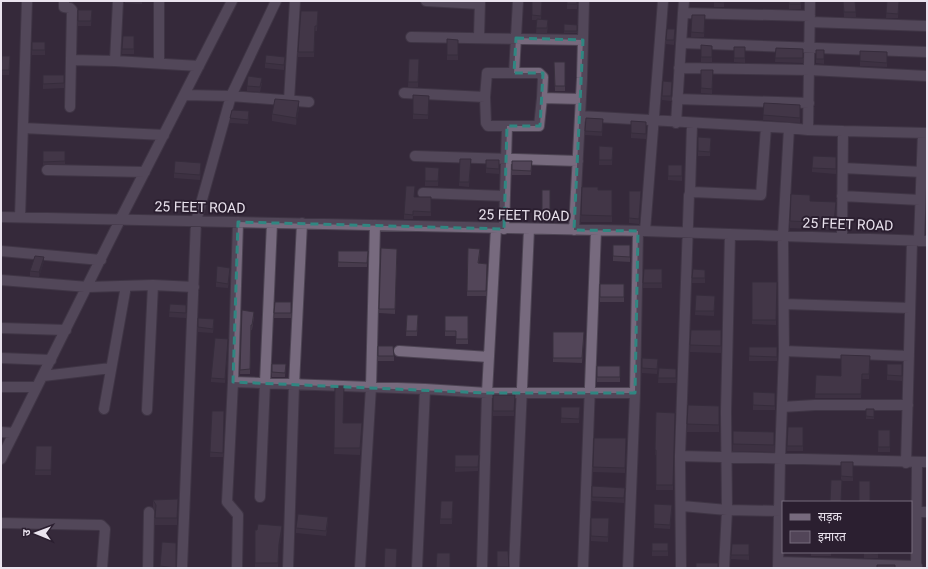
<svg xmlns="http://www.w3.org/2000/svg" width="928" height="569" font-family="Roboto,'Noto Sans Devanagari',sans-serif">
	<rect width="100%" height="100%" fill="#35293b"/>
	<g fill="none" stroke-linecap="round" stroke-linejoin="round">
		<defs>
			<path id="minor" d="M64 1V7L70 8 72 10 70 107
				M118 1 115 61 199 66
				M426 1 480 4
				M683 13 684 1
				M810 22 927 26
				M411 37 583 40
				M479 37 480 1
				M681 43 927 52
				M71 60 115 61
				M159 64V1
				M679 68 810 70 927 76
				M514 73 518 1
				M404 93 485 97 486 123 488 126H539L542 98 581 99
				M185 95 231 96 309 102
				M485 97 487 73H539L543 77 542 98
				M677 99 809 103
				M289 100 295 1
				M580 116 789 128
				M676 123 683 13 810 16
				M23 128 164 135
				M808 130 843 131 842 238
				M843 131 927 133
				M415 156 578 161
				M843 168 922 172
				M47 170 145 172
				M690 192 692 124
				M423 193 505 196
				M842 196 920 200
				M1 217 645 231 927 241
				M20 217 27 1
				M504 229 507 126
				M574 230 582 78 584 1
				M645 231 663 1
				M919 241 923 133
				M1 251 101 260
				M1 280 88 287 153 285 194 287
				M784 304 910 308
				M1 328 66 330
				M399 351 489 357
				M784 351 909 356
				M1 358 51 360
				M43 376 111 368
				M233 382 238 222
				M1 387H37
				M425 389 487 393H635
				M782 407 815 405H908
				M104 409 126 286
				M147 410 153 285
				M1 432 14 433
				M680 456 927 462
				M1 459 120 220 232 1
				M906 463 912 241
				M260 497 272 223
				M682 506 727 510 783 511
				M911 512H927
				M1 523 101 525 105 529 102 568
				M778 562 917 566
				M148 568 149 512
				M182 568 196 221 231 96 276 1
				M237 568 238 515 227 502 233 382 425 389 417 568
				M288 568 294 385 302 223
				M360 568 371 387 375 225
				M482 568 487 393 496 228
				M514 568 529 229
				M583 568 596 230
				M628 568 635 393 638 231
				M681 568 680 456 689 195 693 192 761 195 766 127
				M724 568 727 510 726 412 730 234
				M778 568 780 459 784 351 783 235 789 128 808 130 810 1
				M916 568 917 463"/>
		</defs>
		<use href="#minor" stroke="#4d4453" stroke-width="12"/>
		<use href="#minor" stroke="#776a7e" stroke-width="10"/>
	</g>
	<path fill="#473b4c" d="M125 1H142V4L125 3Z
		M532 1H542L541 19 548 25 547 33H536L537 20H532Z
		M567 1H578L577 9H567Z
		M714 1H724V7H714Z
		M789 1H801V9H789Z
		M843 1H855L856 17H844Z
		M887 1H899L898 18H886Z
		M78 10H92L91 26H78Z
		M318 11 317 31H315L314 57H298V52Z
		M692 15H705L704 37H691Z
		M564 24 577 25V33H564Z
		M675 34 674 45 666 44V40Z
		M123 36H134V54H122Z
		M447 39 458 40V60H447Z
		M32 42H45V55H32Z
		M701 45 712 46V62H701Z
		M734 47H745V63L734 62Z
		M776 48 803 49V63L775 62Z
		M816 50H824V64L816 63Z
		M860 51 887 52V67L860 66Z
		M2 56H10L9 75H1Z
		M285 57 284 70 265 68V63Z
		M409 59H419L418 87H408Z
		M554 62H565V91H555Z
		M701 70H713L712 94 701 93Z
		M43 75H64V88L43 89Z
		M262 83 260 92 247 91V86Z
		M672 87 671 101 662 100V96Z
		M413 95 429 96 428 119H413Z
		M764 103 800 105V123L763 120Z
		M299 108 296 125 272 121V114Z
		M249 116 248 124 230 123V118Z
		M586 118 603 119 602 136 585 135Z
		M631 121 646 122V139L631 138Z
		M698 137 711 138 710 156H698Z
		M599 146 613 147 612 165H599Z
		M43 151H65V164L43 165Z
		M836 157V174L812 172V168Z
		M471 159 469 187 459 186V182Z
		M486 160H499V174L486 173Z
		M512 161H532L531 175H512Z
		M668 165H682V181L668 180Z
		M425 167 439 168 438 186H425Z
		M201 168 200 180 174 178V173Z
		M542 190H550V222H542Z
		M598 190H612V222H581V215Z
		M629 191 641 196 639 224 629 223Z
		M927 194V233H926Z
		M414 197H431V216H413V219H404V214Z
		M810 201 836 210 834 230 790 228V221Z
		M613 245H630V262L613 261Z
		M381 248 397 249 395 314 379 313Z
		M468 248 480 253 479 263 487 264 486 296H467Z
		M338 251H368L367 267H338Z
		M44 261 39 277 30 276V271Z
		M644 269H662V288H643Z
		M693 269 705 270V283H692Z
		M230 272 228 288 216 287V282Z
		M752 282H777L776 325 752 324Z
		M600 284H624V302H600Z
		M696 295 715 296 714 316 695 315Z
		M275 302H291V318H274Z
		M170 304 186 305V318L169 317Z
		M242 310 254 317 252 330H251L250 374H240Z
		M407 315H418L417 336H406Z
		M445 316H468V344H456V336H445Z
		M198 318 214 324 213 333 198 332Z
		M691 330H721V353L690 352Z
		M553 332 584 337 582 363 553 362Z
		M228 343 225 383 211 382V378Z
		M378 346 394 356V361H378Z
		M749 347H777V361H749Z
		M642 358 658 364 657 374 642 373Z
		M870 361 869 379H862L861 398H815L816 375 841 376Z
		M272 364H286L285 377H272Z
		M887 364H902V381L887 380Z
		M597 366H620V382H597Z
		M659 368 676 369V383H658Z
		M335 386 343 423 362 430 360 455 334 454Z
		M753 392 775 393V410H753Z
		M493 395H515L514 416H493Z
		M688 405 719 406V432H687Z
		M561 407H580L579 423H561Z
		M866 409H874V419H866Z
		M212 411H224L223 457H210Z
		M656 412 675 413 673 490H656V455H655Z
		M788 427H803V451H787Z
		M878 430H890V452H878Z
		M733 431 774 432V452L733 451Z
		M594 438H626L625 473 593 472Z
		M36 446H52L51 475H35Z
		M455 455H479L478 471 455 472Z
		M841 462H853V481H842L841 480Z
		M592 486 625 488 624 503 592 501Z
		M178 499 177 525H155V512L153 507V500Z
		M453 501 452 524H440V519Z
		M654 504 672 510 670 529 654 528Z
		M591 518H609L608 542 591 541Z
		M328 522 326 536 296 533V528Z
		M255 530 282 532 279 551 278 568H255Z
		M162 542 176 543V568H160Z
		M652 543H668V556H652Z
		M732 544H749V560L731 559Z
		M497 551H508L509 568H497Z
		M811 552H831V556H811Z
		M864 552H910V553L878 552V558H864Z"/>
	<path fill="#39303e" d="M299 101V108L296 125V118Z
		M44 257V261L39 277V272Z
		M282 526V532L279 551 278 568 279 544Z"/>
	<path fill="#524558" stroke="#39303e" d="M532 1H542L541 16 532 15Z
		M567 1H577V4H567Z
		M714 1H724V3L714 2Z
		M789 1H801V4H789Z
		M843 1H855L856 12H844Z
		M887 1H899L898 14 886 13Z
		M78 10H92L91 21H78Z
		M301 11H318L317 26H315L314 52H298Z
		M692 15H705L704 33 691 32Z
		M537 19 548 20 547 28H536Z
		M564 24 577 25V31H564Z
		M667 29H675L674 40H666Z
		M123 36H134V49H122Z
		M447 39 458 40V55H447Z
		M32 42H45V50H32Z
		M701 45 712 46V57H701Z
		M734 47H745V58H734Z
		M776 48 803 49V58H775Z
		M816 50H824V59H816Z
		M860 51 887 52V63L860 61Z
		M266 55 285 57 284 65 265 63Z
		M2 56H10L9 70H1Z
		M409 59H419L418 82H408Z
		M554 62H565V86H555Z
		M701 70H713L712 89 701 88Z
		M43 75H64V83L43 84Z
		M248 76 262 78 260 87 247 86Z
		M663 81 672 82 671 96H662Z
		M413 95 429 96 428 115 413 114Z
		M275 99 299 101 296 118 272 114Z
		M764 103 800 105V118L763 115Z
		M232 110 249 111 248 120 230 118Z
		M586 118 603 119 602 132 585 131Z
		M631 121 646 122V134L631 133Z
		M698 137 711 138 710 152 698 151Z
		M599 146 613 147 612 160H599Z
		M43 151H65V161L43 162Z
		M813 156 836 157V169L812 168Z
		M460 159H471L469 182H459Z
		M486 160H499V169L486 168Z
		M175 161 201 163 200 175 174 173Z
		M512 161H532L531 171 512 170Z
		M668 165H682V176H668Z
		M425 167 439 168 438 181H425Z
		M406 186H415L414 197H431V212L413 211V215L404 214Z
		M582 187H598V190H612V216L581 215Z
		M542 190H550V218L542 217Z
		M629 191H641L639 219 629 218Z
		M791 194 810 195V201L836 202 834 223 790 221Z
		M927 194V226H926Z
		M613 245H630V257L613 256Z
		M381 248 397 249 395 309H379Z
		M468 248 480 249 478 263 487 264 486 291H467Z
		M338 251H368L367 263 338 262Z
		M35 256 44 257 39 272 30 271Z
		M217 266 230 268 228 284 216 282Z
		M644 269H662V283H643Z
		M693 269 705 270V278H692Z
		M752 282H777L776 320H752Z
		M600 284H624V297H600Z
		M696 295 715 296 714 311H695Z
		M275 302H291V313H274Z
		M170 304 186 305V313L169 312Z
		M242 310 254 312 252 325H251L250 369 240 370Z
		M407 315H418L417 331H406Z
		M445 316H468V339H456V331H445Z
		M198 318 214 319 213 329 198 327Z
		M691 330H721V346L690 345Z
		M553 332H584L582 358H553Z
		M215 338 228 339 225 379 211 378Z
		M378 346H393L394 356H378Z
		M749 347H777V357L749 356Z
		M841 355 870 356 869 374H862L861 394H815L816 375 841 376Z
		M642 358 658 359 657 369 642 368Z
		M272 364H286L285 373 272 372Z
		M887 364H902V376L887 375Z
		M597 366H620V377H597Z
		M659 368 676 369V378H658Z
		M335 386H344L343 423H362L360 448H334Z
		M753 392 775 393V406L753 405Z
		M493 395H515L514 411H493Z
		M688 405 719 406V425L687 424Z
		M561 407H580L579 419 561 418Z
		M866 409H874V417L866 416Z
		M212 411H224L223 453 210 452Z
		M656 412 675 413 673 485H656V450H655Z
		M788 427H803V446H787Z
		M878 430H890V447H878Z
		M733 431 774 432V445L733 444Z
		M594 438H626L625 468 593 467Z
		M36 446H52L51 470H35Z
		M455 455H479L478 467H455Z
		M841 462H853V477L841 476Z
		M831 480H842L841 502H830Z
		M859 481H870V502H859Z
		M592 486 625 488 624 498 592 497Z
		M178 499 177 518H155L156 505 153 500Z
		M441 501H453L452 519H440Z
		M654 504 672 505 670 525 654 524Z
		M298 514 328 517 326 531 296 528Z
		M591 518H609L608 537 591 536Z
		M258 524 282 526 279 544 278 563H255V530H257Z
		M162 542 176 543V568L160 566Z
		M652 543H668V551H652Z
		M732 544H749V555H731Z
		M385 548 397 549 396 568H384Z
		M497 551H508L509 567H497Z
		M864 552H878V554L864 553Z
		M437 553H450V568H436Z
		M696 563H718V568H696Z
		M877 565H895V568H877Z"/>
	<path d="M0 0H928V569H0ZM516 38 583 40 574 230 638 231 635 393H487L233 382 238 222 504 229 507 126H540L543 73H514Z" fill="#35293b" fill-opacity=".55" fill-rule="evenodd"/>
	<path fill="none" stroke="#308681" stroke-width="3" stroke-dasharray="8 5" stroke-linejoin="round" d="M516 38 583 40 574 230 638 231 635 393H487L233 382 238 222 504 229 507 126H540L543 73H514Z"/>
	<g text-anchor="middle" stroke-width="4" stroke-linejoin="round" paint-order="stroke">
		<g font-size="14" fill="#eae3ee" stroke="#2b1f30">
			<text transform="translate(200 207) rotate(1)" y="5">25 FEET ROAD</text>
			<text transform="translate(524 215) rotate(1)" y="5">25 FEET ROAD</text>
			<text transform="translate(848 224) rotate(2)" y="5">25 FEET ROAD</text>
		</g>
	</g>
	<rect width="928" height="569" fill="none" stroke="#eae3ee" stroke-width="4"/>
	<rect x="782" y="501" width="130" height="52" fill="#2b1f30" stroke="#776d7c"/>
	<rect x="790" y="514" width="20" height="6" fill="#776a7e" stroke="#776d7c"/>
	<text x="818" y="521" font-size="12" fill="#eae3ee">सड़क</text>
	<rect x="790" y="531" width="20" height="12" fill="#524558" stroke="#776d7c"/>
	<text x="818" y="541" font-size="12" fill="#eae3ee">इमारत</text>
	<g transform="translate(36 533) rotate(271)" stroke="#2b1f30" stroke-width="3" paint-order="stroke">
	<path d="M0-3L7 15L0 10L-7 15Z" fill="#eae3ee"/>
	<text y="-6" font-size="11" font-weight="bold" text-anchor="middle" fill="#eae3ee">उ</text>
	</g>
</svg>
